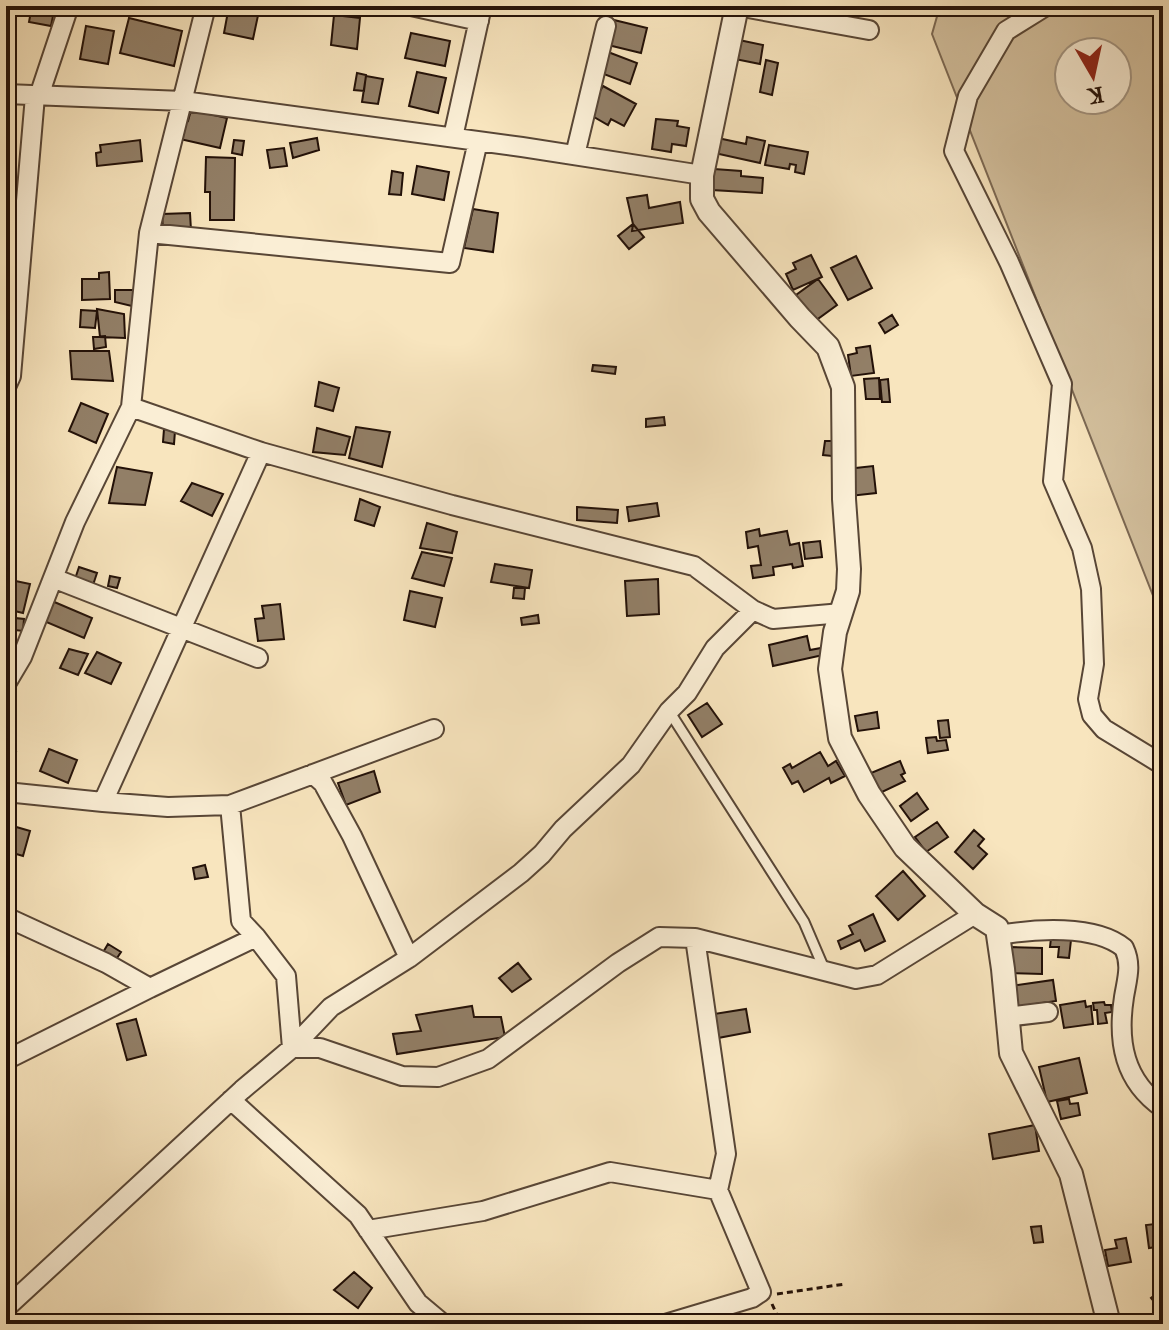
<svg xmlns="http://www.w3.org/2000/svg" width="1169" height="1330" font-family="'IM FELL Great Primer',serif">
	<rect width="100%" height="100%" fill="#f8e5be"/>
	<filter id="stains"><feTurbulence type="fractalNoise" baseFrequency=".0025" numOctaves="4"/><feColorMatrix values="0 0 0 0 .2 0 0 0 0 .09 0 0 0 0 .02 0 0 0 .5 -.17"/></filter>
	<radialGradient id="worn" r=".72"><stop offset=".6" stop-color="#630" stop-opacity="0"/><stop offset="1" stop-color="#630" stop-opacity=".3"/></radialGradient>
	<path fill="#d4c19f" stroke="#7c6954" stroke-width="2" fill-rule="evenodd" d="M940 6H1163V621L932 34ZM1069 52H1117V100H1069Z"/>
	<path fill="#927f67" stroke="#231108" stroke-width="2" d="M32 6H55L51 26 29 22Z
		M229 6H260L253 39 224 33Z
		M334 15 360 18 357 49 331 45Z
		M129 18 182 31 174 66 120 53Z
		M614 20 647 28 641 53 608 45Z
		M86 26 114 31 108 64 80 59Z
		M411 33 450 41 445 66 405 58Z
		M739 40 763 45 760 64 735 59Z
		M608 52 637 63 630 84 601 73Z
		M766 60 778 63 772 95 760 92Z
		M417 72 446 78 438 113 409 106Z
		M357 73 366 75 364 91 354 90Z
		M366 76 383 79 378 104 362 102Z
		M603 86 636 104 624 126 611 119 608 125 587 113Z
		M191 110 227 118 220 148 180 139 184 120 188 121Z
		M656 119 678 121 677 126 689 128 686 146 672 144 671 152 652 149Z
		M713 137 746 144 747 137 765 141 760 163 710 152Z
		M317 138 319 150 293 158 290 143Z
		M140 140 142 161 97 166 96 153 101 152 100 145Z
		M234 140 244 141 242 155 232 153Z
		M769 145 808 152 804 174 795 172 796 165 790 164 789 169 765 165Z
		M284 148 287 166 270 168 267 150Z
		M206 157 235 158 234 220H210V192H205Z
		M417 166 449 172 444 200 412 194Z
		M714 169 741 171V176L763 178 762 193 712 190Z
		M392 171 403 173 401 195 389 194Z
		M647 195 649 208 680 202 683 223 632 231 633 224 627 198Z
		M473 209 498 213 493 252 464 248Z
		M190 213 191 230 163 232 162 214Z
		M633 224 644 237 629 249 618 236Z
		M811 255 822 277 793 290 786 274 796 269 793 263Z
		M856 256 872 288 848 300 831 268Z
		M109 272 110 299 82 300V279H99V273Z
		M818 279 837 305 815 321 796 295Z
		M115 290H136V307L115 302Z
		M97 309 124 314 125 338 100 337Z
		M81 310 97 311 95 328 80 327Z
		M892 315 898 325 885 333 879 323Z
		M105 336 106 347 94 349 93 337Z
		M870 346 874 373 851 376 848 355 857 353 856 348Z
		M70 351H109L113 381 72 379Z
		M593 365 616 367 615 374 592 371Z
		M879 378 880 399H866L864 379Z
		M888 379 890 402H882L880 380Z
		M319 382 339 388 333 411 315 406Z
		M81 403 108 414 96 443 69 431Z
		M664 417 665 425 646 427V419Z
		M356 427 390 432 382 467 349 458Z
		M317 428 350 437 345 455 313 452Z
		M164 429 175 431 174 444 163 442Z
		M825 441H833L832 456 823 455Z
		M873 466 876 493 850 496 847 469Z
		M117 467 152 473 145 505 109 503Z
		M192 483 223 494 212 516 181 501Z
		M360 499 380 507 374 526 355 520Z
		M657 503 659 516 629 521 627 507Z
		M577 507 618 510 617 523 577 520Z
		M427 523 457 532 452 553 420 548Z
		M759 529 760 536 787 531 790 545 799 543 803 566 793 568 792 564 773 567 774 575 753 578 751 566 761 565 758 546 748 548 746 532Z
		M820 541 822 557 805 559 803 543Z
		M422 552 452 558 444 586 412 578Z
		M495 564 532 570 529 588 491 582Z
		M79 567 97 573 93 585 75 579Z
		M110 576 120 578 117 588 108 586Z
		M6 579 30 584 23 613 6 609Z
		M658 579 659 614 627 616 625 581Z
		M514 588H525L524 599 513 598Z
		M410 591 442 598 435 627 404 620Z
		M52 601 92 618 84 638 44 621Z
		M280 604 284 639 258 641 255 619 264 618 262 606Z
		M6 610V617L24 619 23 631 6 629Z
		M538 615 539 623 522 625 521 618Z
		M807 636 810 650 821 648 823 655 773 666 769 645Z
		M69 649 88 654 78 675 60 668Z
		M97 652 121 663 111 684 85 673Z
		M707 703 722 724 702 737 688 715Z
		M877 712 879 728 858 731 855 716Z
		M948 720 950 737 940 738 938 721Z
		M936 737 937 741 946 740 948 750 928 753 926 738Z
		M6 748 16 752 7 776H6Z
		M49 749 77 760 68 783 40 771Z
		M820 752 828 766 836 761 845 776 831 783 829 778 804 792 798 781 792 784 783 768 790 764 792 768Z
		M900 761 905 773 901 775 905 781 880 793 871 773Z
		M374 771 380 792 346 805 338 783Z
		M917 793 928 809 911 821 900 806Z
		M937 822 948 837 926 852 915 837Z
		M6 824 30 831 23 856 6 851Z
		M974 830 984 839 978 846 987 854 973 869 955 852Z
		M205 865 208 877 195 879 193 868Z
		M903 871 925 896 898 920 876 896Z
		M873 914 885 941 865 951 860 940 841 949 838 941 853 934 849 926Z
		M1051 938 1071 940 1069 958 1058 957 1059 947H1050Z
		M108 944 121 952 115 961 102 954Z
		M1011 947 1042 948V974L1010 973Z
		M518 963 531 979 512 992 499 978Z
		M1053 980 1056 1001 1014 1007 1011 986Z
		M1085 1001 1086 1007 1091 1006 1093 1024 1064 1028 1060 1005Z
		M1104 1002 1105 1005H1111L1112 1012 1105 1013 1107 1023 1098 1024 1097 1010H1094L1093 1003Z
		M472 1006 474 1017H501L505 1037 397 1054 393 1034 421 1031 416 1015Z
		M746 1009 750 1032 718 1038 714 1014Z
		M136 1019 146 1055 127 1060 117 1024Z
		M1079 1058 1087 1093 1047 1102 1039 1067Z
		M1069 1099 1070 1104 1078 1103 1080 1115 1061 1119 1057 1101Z
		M1035 1125 1039 1151 993 1159 989 1134Z
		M1163 1223V1246L1149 1248 1146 1225Z
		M1041 1226 1043 1242 1034 1243 1031 1227Z
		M1126 1238 1131 1262 1108 1266 1105 1250 1117 1248 1115 1240Z
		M354 1272 372 1288 358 1308 334 1290Z
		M1163 1289V1313L1151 1298Z"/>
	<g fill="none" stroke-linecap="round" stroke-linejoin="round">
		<defs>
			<path id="service" d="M669 711 804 922 825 971"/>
			<path id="minor" d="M411 6 479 21
				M737 6 869 30
				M1046 6 1006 31 968 96 954 151 1009 262 1062 384 1053 481 1082 548 1091 589 1094 664 1088 699 1092 715 1104 729 1163 765
				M6 94 183 101 522 147 702 175
				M39 96 69 6
				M453 137 482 6
				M575 155 606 26
				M149 233 450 263 478 141
				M6 387 11 376 35 96
				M131 407 261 452 452 505 694 566 753 610 773 619 842 613
				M53 578 258 658
				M6 684 22 657 75 522 131 407 149 233 206 6
				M313 774 323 783 352 836 409 958
				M6 792 103 802 261 452
				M103 802 168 807 230 805 434 729
				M6 917 106 963 150 988 6 1060
				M999 935C1034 929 1095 924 1124 948 1132 965 1127 979 1124 997 1117 1042 1124 1081 1163 1108
				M256 937 286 976 292 1048
				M695 938 726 1154 718 1190
				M150 988 256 937 241 921 230 805
				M1006 1017 1048 1012
				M292 1048 331 1007 409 958 521 873 542 854 563 829 631 765 669 711 687 693 715 648 753 610
				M231 1100 358 1215 418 1303 443 1324
				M368 1230 483 1211 610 1172 718 1190 761 1292 752 1298 665 1324
				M6 1308 242 1090 292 1048H320L402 1076 438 1077 488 1059 618 963 659 937 695 938 856 979 877 975 975 914"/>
			<path id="tertiary" d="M737 6 702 175V199L709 212 800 318 828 347 843 387 844 499 849 569 848 591 835 632 830 669 840 738 869 794 905 847 975 914 997 928 1003 969 1011 1053 1071 1174 1109 1324"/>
		</defs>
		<use href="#service" stroke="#584636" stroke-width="13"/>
		<use href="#minor" stroke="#584636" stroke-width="22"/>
		<use href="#tertiary" stroke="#584636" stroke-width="26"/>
		<path stroke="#231108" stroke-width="3" stroke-dasharray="6 4" stroke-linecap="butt" d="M777 1294 845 1284
			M772 1304 781 1324"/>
		<use href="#service" stroke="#faeed5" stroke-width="9"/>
		<use href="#minor" stroke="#faeed5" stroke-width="18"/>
		<use href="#tertiary" stroke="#faeed5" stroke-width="22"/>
	</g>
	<rect width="1169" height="1330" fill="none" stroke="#f8e5be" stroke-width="32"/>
	<rect x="8" y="8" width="1153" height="1314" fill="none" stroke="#231108" stroke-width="4"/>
	<rect x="16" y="16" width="1137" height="1298" fill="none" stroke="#231108" stroke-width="2"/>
	<g transform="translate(1093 76) rotate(171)"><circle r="38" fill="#faeed5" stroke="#a49683" stroke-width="2"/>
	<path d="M0-6L14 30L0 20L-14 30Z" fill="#8f2418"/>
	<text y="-12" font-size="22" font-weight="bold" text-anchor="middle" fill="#231108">K</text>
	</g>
	<rect width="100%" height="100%" filter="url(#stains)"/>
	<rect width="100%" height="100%" fill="url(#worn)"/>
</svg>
